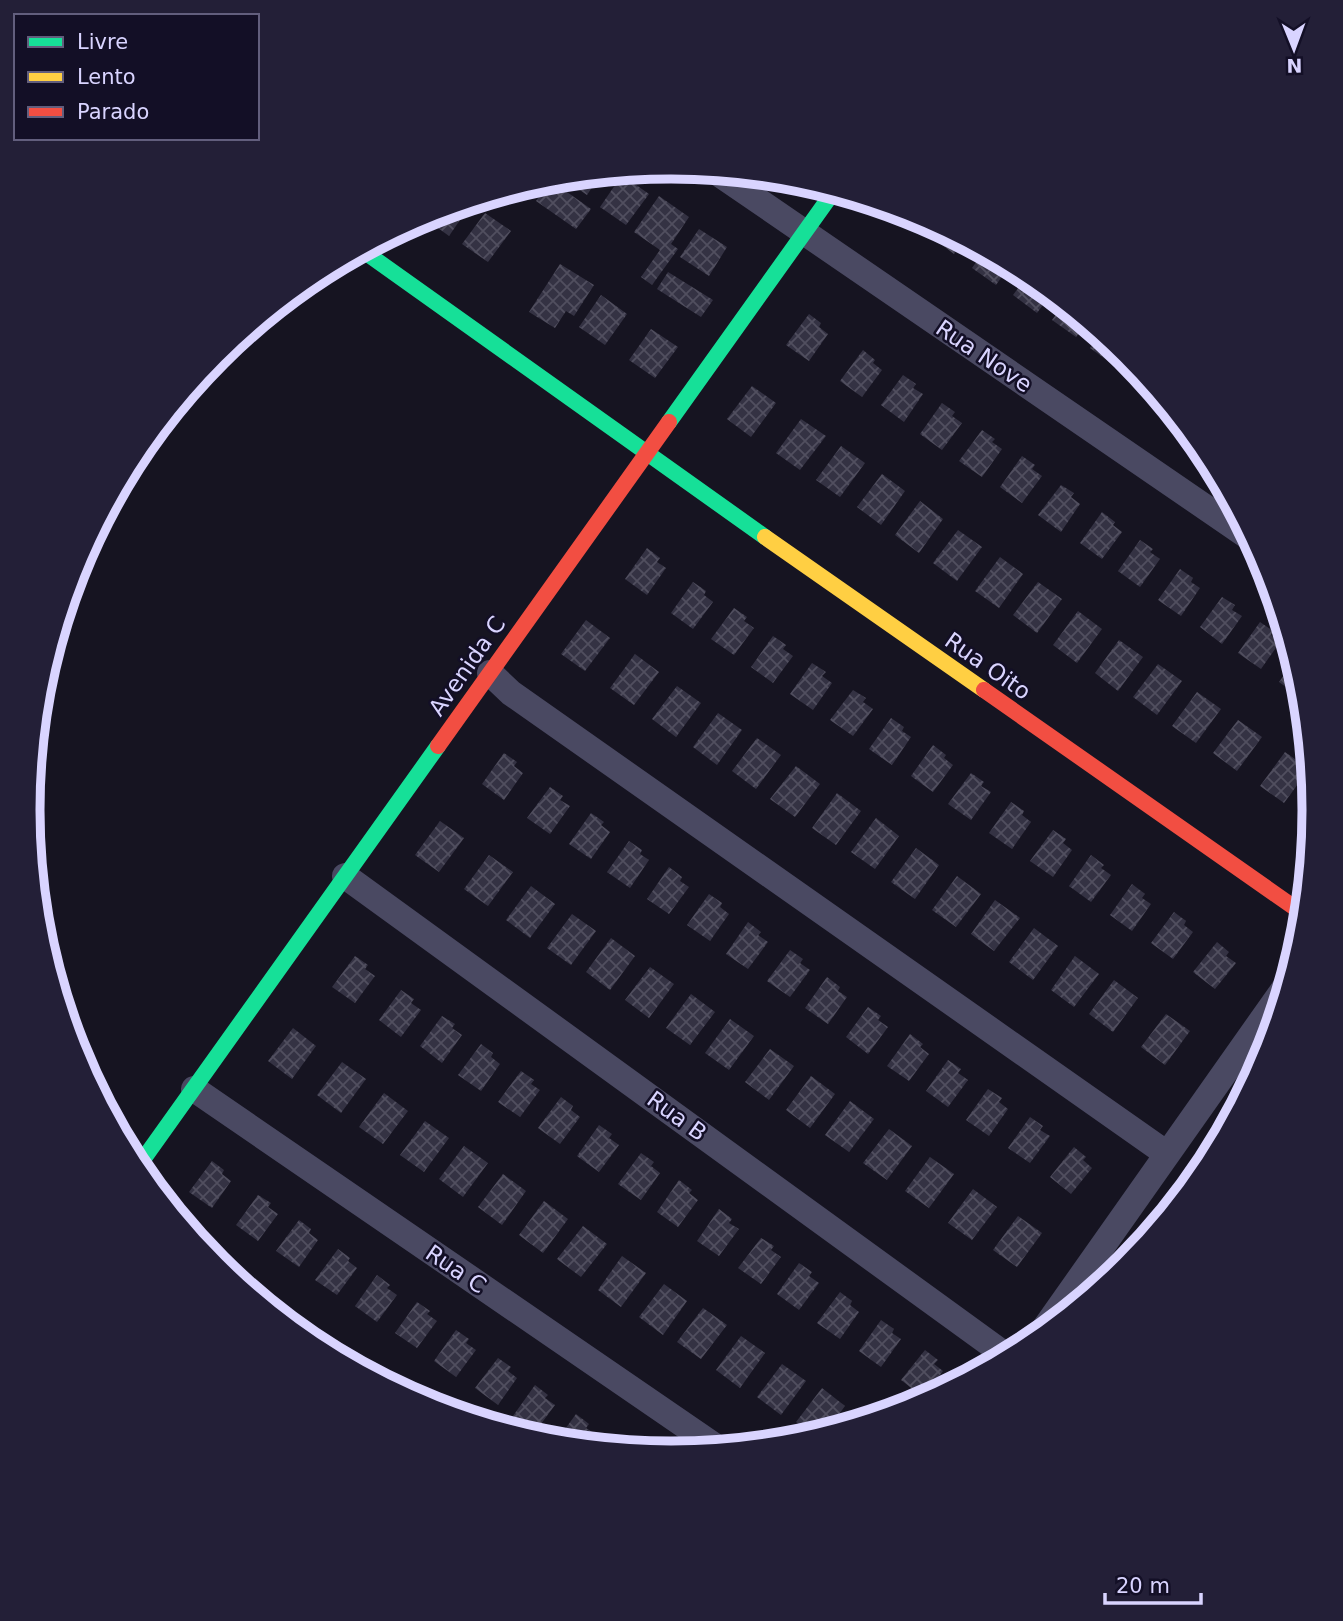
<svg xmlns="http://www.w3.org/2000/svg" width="1343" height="1621" font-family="'DejaVu Sans',sans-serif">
	<defs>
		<pattern id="building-cross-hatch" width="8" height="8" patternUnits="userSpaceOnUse" patternTransform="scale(1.75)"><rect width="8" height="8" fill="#343243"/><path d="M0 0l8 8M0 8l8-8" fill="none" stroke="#514f5f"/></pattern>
	</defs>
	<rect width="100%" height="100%" fill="#161421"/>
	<path fill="url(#building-cross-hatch)" d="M601 174 587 195 562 178 575 177Z
		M622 175 649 194 626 225 600 207Z
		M550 180 591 209 576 229 536 201Z
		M659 196 689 217 671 244 678 249 652 285 641 277 660 250 634 232Z
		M469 203 471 204 449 236 423 217Z
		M485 213 511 231 488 262 462 244Z
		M937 226 964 240 954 254 930 236Z
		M699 229 727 247 709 276 680 257Z
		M984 251 1010 265 996 285 972 268Z
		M560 264 594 285 574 316 566 311 555 328 529 312Z
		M668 272 713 300 701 317 657 289Z
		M1028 275 1051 294 1037 313 1013 295Z
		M601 295 627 314 605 345 579 327Z
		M1064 304 1087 323 1076 337 1052 320Z
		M809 314 821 323 819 327 828 334 809 361 786 345Z
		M651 329 678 347 655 378 629 360Z
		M1101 334 1124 353 1115 366 1090 348Z
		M863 350 875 360 873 363 882 370 862 397 840 381Z
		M1137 368 1158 393 1157 394 1132 375Z
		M903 375 916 384 913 388 923 394 904 422 881 405Z
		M752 386 776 403 751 437 727 419Z
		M942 403 955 412 952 416 962 423 942 450 920 434Z
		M801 419 826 436 800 470 776 453Z
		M982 430 995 439 992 442 1002 449 982 477 959 461Z
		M841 446 865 463 840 497 816 480Z
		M1022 456 1035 465 1032 469 1042 476 1022 503 1000 487Z
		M882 474 905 491 881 525 857 507Z
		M1061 485 1074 493 1071 497 1080 504 1061 532 1038 515Z
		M920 501 943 519 919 553 895 535Z
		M1102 512 1115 522 1113 525 1122 532 1102 559 1080 543Z
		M958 530 982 547 957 581 933 563Z
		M1140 540 1153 549 1150 552 1160 559 1140 587 1118 571Z
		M647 548 660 558 657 562 666 568 647 595 625 579Z
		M1000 557 1023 574 999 608 975 591Z
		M1180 569 1193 578 1191 582 1200 588 1181 616 1158 600Z
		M693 582 706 591 704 595 713 602 693 629 671 613Z
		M1038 582 1062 599 1037 633 1013 615Z
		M1222 597 1235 605 1232 610 1242 616 1222 644 1200 627Z
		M734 608 747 617 744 621 754 628 734 655 711 639Z
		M1078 611 1102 629 1077 663 1053 645Z
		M586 620 610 638 585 671 561 654Z
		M1260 622 1273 631 1271 635 1280 642 1261 669 1238 653Z
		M773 636 786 645 783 649 793 656 773 683 751 667Z
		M1119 640 1143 657 1118 691 1095 673Z
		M635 654 659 672 634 705 610 688Z
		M1295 660 1303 685 1304 695 1301 698 1279 682Z
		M812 663 826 672 822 676 832 683 813 710 790 694Z
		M1158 664 1182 681 1157 715 1133 697Z
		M677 686 701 703 676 737 652 719Z
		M853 690 866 698 863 702 873 709 853 736 830 720Z
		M1197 692 1221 709 1196 743 1172 726Z
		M718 713 742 730 717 765 693 747Z
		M891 718 904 727 902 731 911 737 892 765 869 749Z
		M1238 720 1262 737 1237 771 1213 753Z
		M757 738 781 755 756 789 732 771Z
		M933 745 946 755 944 758 953 765 933 792 911 776Z
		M1285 752 1309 769 1284 803 1260 786Z
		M504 753 517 762 514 766 523 773 504 800 482 784Z
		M796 766 820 784 795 817 770 799Z
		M971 773 984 782 981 786 991 792 971 820 948 804Z
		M550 787 563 796 560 800 570 806 550 834 527 818Z
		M837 793 861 811 836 845 812 828Z
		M1011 802 1024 811 1022 815 1031 822 1012 849 989 833Z
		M591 813 604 822 601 825 610 832 591 859 569 844Z
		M876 818 899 836 875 869 851 852Z
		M440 821 464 838 439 872 415 855Z
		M1053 830 1066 839 1063 843 1072 850 1053 877 1030 861Z
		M629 841 642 850 640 854 649 860 630 888 607 872Z
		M916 848 939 865 915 899 891 882Z
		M489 855 513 872 488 906 464 889Z
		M1091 855 1104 865 1101 868 1111 875 1091 902 1069 886Z
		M669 867 682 877 680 881 689 887 669 914 647 899Z
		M957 876 981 894 956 927 932 910Z
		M1132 884 1145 894 1142 898 1151 904 1132 931 1110 915Z
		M531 886 555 904 530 938 506 920Z
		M709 894 722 903 720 907 729 914 710 941 687 925Z
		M995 900 1020 918 994 951 971 934Z
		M1174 912 1186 921 1184 925 1193 932 1173 959 1151 943Z
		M572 914 596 931 571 965 547 948Z
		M748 922 761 932 758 935 768 942 748 969 726 954Z
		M1034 928 1058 946 1033 980 1009 962Z
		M611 938 635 956 610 990 586 972Z
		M1217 942 1229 952 1226 956 1236 963 1215 989 1193 972Z
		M790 950 803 959 800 963 810 970 790 997 767 981Z
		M355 956 368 965 365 969 375 976 355 1003 332 987Z
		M1075 956 1099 974 1074 1007 1051 990Z
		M650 967 674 984 649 1018 625 1000Z
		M827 977 840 987 838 991 847 997 828 1024 805 1008Z
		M1114 980 1138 998 1113 1032 1089 1014Z
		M401 990 414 999 411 1003 421 1010 401 1037 379 1020Z
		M691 994 715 1012 690 1045 666 1028Z
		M868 1007 881 1016 878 1020 888 1027 868 1054 846 1037Z
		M1166 1014 1190 1031 1165 1065 1141 1047Z
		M442 1016 455 1024 452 1028 462 1035 442 1063 420 1046Z
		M730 1019 754 1036 729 1070 705 1053Z
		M293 1028 316 1046 292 1079 268 1061Z
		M910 1034 923 1044 920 1047 929 1054 909 1081 887 1066Z
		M481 1044 493 1053 491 1057 500 1064 481 1091 458 1075Z
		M770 1049 794 1066 769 1100 745 1082Z
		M948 1060 961 1069 958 1073 968 1080 948 1107 926 1091Z
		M342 1062 366 1079 341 1113 317 1095Z
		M521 1071 534 1080 531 1084 540 1090 520 1117 498 1102Z
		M811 1076 835 1094 810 1128 786 1110Z
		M988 1089 1002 1098 999 1102 1008 1109 989 1136 966 1120Z
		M384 1093 408 1111 383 1144 359 1127Z
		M561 1097 573 1106 571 1110 580 1117 560 1144 538 1128Z
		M850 1101 874 1119 849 1152 825 1135Z
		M1030 1117 1043 1126 1040 1130 1050 1136 1030 1163 1008 1148Z
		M425 1121 449 1138 424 1172 400 1155Z
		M599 1125 612 1134 609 1138 619 1145 599 1172 577 1156Z
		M889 1129 912 1146 887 1180 863 1163Z
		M464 1146 488 1163 463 1197 439 1179Z
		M1074 1147 1086 1157 1083 1160 1092 1168 1071 1194 1050 1177Z
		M641 1153 654 1162 651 1166 660 1173 641 1200 618 1184Z
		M930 1157 954 1174 929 1208 905 1191Z
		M212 1161 224 1170 222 1174 231 1181 212 1208 189 1192Z
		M503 1174 526 1191 502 1225 478 1207Z
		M679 1180 692 1190 689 1193 698 1200 678 1227 657 1212Z
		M973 1189 997 1207 972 1240 948 1223Z
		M258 1195 271 1203 268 1207 278 1214 258 1241 236 1225Z
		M544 1201 568 1219 543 1253 519 1235Z
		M719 1209 732 1219 729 1223 739 1229 719 1256 697 1241Z
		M1018 1216 1042 1233 1017 1267 993 1250Z
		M299 1220 311 1229 309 1233 318 1240 299 1267 276 1251Z
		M583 1226 607 1244 581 1277 557 1259Z
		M761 1238 774 1246 771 1250 781 1257 761 1284 738 1268Z
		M338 1249 350 1258 348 1261 357 1268 337 1295 315 1280Z
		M622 1256 646 1273 621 1307 598 1290Z
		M799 1263 812 1272 809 1276 819 1283 799 1310 777 1294Z
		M377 1275 390 1285 387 1288 397 1295 377 1322 355 1306Z
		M664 1284 687 1301 663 1335 639 1317Z
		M840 1292 852 1301 850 1305 859 1312 840 1339 817 1323Z
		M417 1302 430 1311 427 1314 437 1321 417 1348 395 1333Z
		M703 1308 727 1325 701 1359 677 1342Z
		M881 1320 894 1329 892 1333 901 1339 881 1367 859 1351Z
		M456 1330 469 1339 466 1343 476 1350 456 1377 434 1361Z
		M741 1336 765 1353 740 1388 716 1370Z
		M925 1350 938 1360 934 1364 943 1371 923 1397 901 1380Z
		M498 1358 511 1367 508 1371 517 1378 498 1405 475 1388Z
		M782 1364 806 1381 781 1415 757 1397Z
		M535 1385 548 1395 545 1398 555 1405 535 1432 513 1416Z
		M822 1388 845 1406 825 1433 816 1436 796 1422Z
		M576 1414 589 1424 586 1428 595 1434 587 1446 555 1443Z"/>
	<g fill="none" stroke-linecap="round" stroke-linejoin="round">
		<path stroke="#4a4962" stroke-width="26" d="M715 171 1253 540
			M490 673 511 693 1167 1154
			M345 876 1008 1357
			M194 1089 719 1449
			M1037 1339 1288 983"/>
		<path stroke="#16e098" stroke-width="16" d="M362 250 765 537
			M669 422 834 191
			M137 1168 438 746"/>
		<path stroke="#ffcf43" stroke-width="16" d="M765 537 984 690"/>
		<path stroke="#f24e42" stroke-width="16" d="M984 690 1305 915
			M438 746 669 422"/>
	</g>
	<g text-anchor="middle" stroke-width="5" stroke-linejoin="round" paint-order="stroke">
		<g font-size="23" fill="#d9d4ff" stroke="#130f26">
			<text transform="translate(984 356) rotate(34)" y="8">Rua Nove</text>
			<text transform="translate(467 666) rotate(-55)" y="8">Avenida C</text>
			<text transform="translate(988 666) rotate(35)" y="8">Rua Oito</text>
			<text transform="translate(677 1116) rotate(36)" y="8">Rua B</text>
			<text transform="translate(456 1269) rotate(34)" y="8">Rua C</text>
		</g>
	</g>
	<path d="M0 0H1343V1621H0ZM40 810a631 631 0 1 1 1262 0a631 631 0 1 1-1262 0Z" fill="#231f37" fill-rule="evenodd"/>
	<path fill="none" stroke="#d9d4ff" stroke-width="9" d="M40 810a631 631 0 1 1 1262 0a631 631 0 1 1-1262 0Z"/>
	<rect x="14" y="14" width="245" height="126" fill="#130f26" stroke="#625e7d" stroke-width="2"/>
	<rect x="28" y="37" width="35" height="10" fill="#16e098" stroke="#625e7d" stroke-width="2"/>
	<text x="77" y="49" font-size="21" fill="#d9d4ff">Livre</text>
	<rect x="28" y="72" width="35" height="10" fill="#ffcf43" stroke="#625e7d" stroke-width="2"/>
	<text x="77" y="84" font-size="21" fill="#d9d4ff">Lento</text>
	<rect x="28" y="107" width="35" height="10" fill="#f24e42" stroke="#625e7d" stroke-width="2"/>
	<text x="77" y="119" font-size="21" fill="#d9d4ff">Parado</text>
	<g transform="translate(1294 49) rotate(179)" stroke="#130f26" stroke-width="5" paint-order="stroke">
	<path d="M0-5L12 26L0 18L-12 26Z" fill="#d9d4ff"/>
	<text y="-10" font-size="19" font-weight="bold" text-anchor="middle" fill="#d9d4ff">N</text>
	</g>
	<path d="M1105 1593v10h96v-10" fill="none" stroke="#d9d4ff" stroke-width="3.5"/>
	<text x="1116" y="1593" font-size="21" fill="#d9d4ff" stroke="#130f26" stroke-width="5" paint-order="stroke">20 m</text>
</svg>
